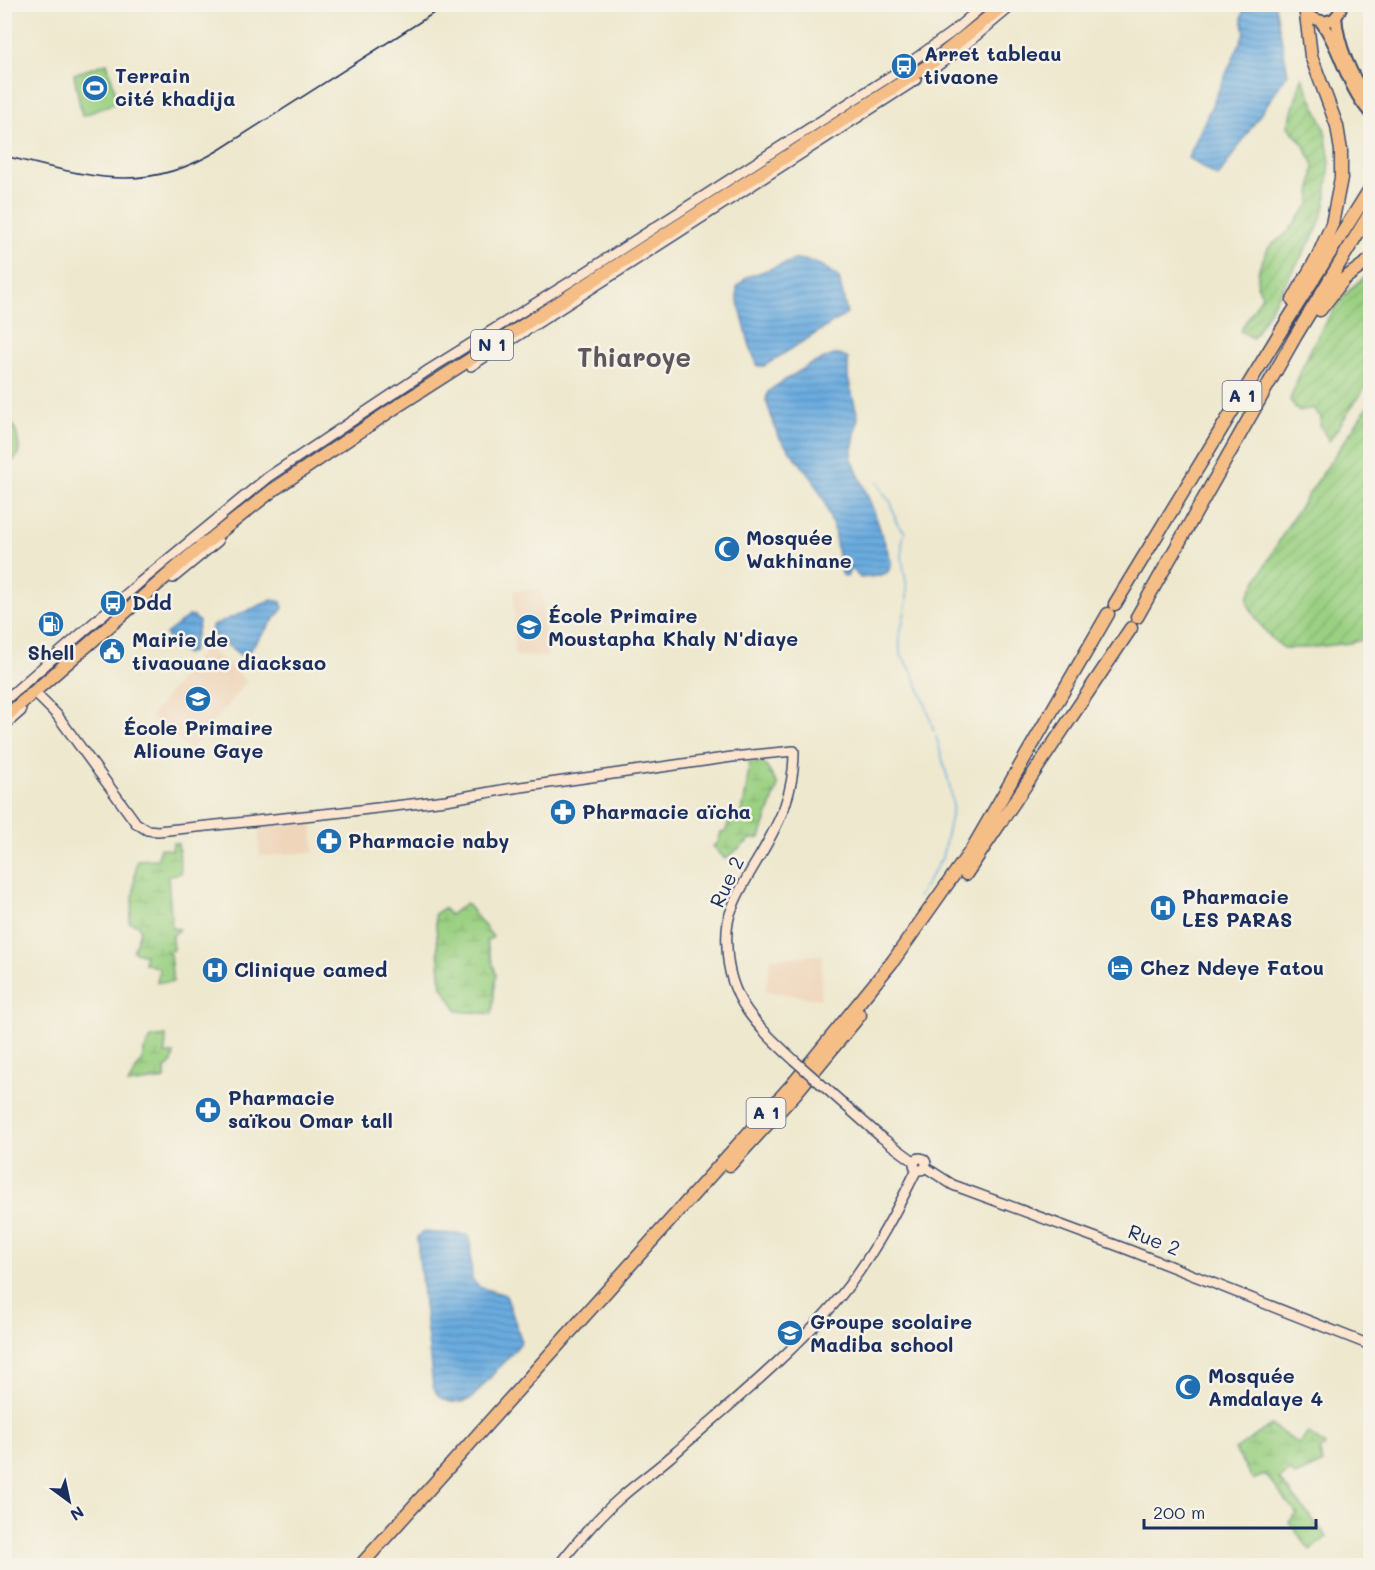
<svg xmlns="http://www.w3.org/2000/svg" width="1375" height="1570" font-family="Mali,sans-serif">
	<defs>
		<pattern id="wetland-marsh" width="20" height="14" patternUnits="userSpaceOnUse" patternTransform="scale(1.5)"><rect width="20" height="14" fill="#9ad081"/><path d="M1 5h8M5 5V1M11 12h8M15 12V8" fill="none" stroke="#84b372"/></pattern>
		<pattern id="garden-furrows" width="10" height="10" patternUnits="userSpaceOnUse" patternTransform="scale(1.5)"><rect width="10" height="10" fill="#9ad081"/><path d="M-1 1l2-2M0 10L10 0M9 11l2-2" fill="none" stroke="#84b372"/></pattern>
		<pattern id="water-rules" width="6" height="5" patternUnits="userSpaceOnUse" patternTransform="scale(1.5)"><rect width="6" height="5" fill="#6bacdf"/><path d="M0 2.5h6" fill="none" stroke="#578cb8"/></pattern>
	</defs>
	<rect width="100%" height="100%" fill="#f7f3e8"/>
	<filter id="ink" filterUnits="userSpaceOnUse"><feTurbulence type="fractalNoise" baseFrequency=".0167" numOctaves="2"/><feDisplacementMap in="SourceGraphic" scale="12" xChannelSelector="R" yChannelSelector="G"/><feConvolveMatrix kernelMatrix="1 2 1 2 8 2 1 2 1" color-interpolation-filters="sRGB"/></filter>
	<filter id="wash" filterUnits="userSpaceOnUse"><feTurbulence type="fractalNoise" baseFrequency=".008" numOctaves="4" result="noise"/><feDisplacementMap in="SourceGraphic" scale="24" xChannelSelector="R" yChannelSelector="G"/><feGaussianBlur stdDeviation="1.35" result="paint"/><feColorMatrix in="noise" values="0 0 0 0 0 0 0 0 0 0 0 0 0 0 0 0 0 1.4 0 .05"/><feComposite in="paint" operator="in"/></filter>
	<g filter="url(#wash)">
		<rect width="100%" height="100%" fill="#eee8ce"/>
		<path fill="#efd6bb" d="M542 589 547 657 514 656V590Z
			M206 647 247 681 190 751 150 717Z
			M312 822 314 852 260 856 258 826Z
			M822 955 821 999 765 991 771 958Z"/>
		<path fill="#9ad081" stroke="#5a8070" stroke-width="1.5" d="M107 63 118 102 82 116 74 74Z"/>
		<path fill="url(#wetland-marsh)" stroke="#5a8070" stroke-width="1.5" d="M5 415C17 425 19 440 19 454L5 469Z
			M749 763H764L778 785 760 838 751 839 725 859 713 846 718 843 721 832 726 831 729 821H734L741 817C745 799 748 781 749 763Z
			M173 843 178 844 181 873 168 876 172 928 179 929 172 937 173 950 166 952 170 954 173 982H157L159 968 144 963 145 955 133 951 140 931 139 925 129 922C135 901 133 882 137 860L158 859 160 848 172 850Z
			M466 903 493 937 486 941 496 974 492 1014 458 1011 441 985 435 914 444 908 450 915Z
			M166 1036 165 1054H174L172 1062 165 1069V1079L128 1084 142 1060 144 1051 151 1038Z
			M1271 1425 1299 1444 1308 1433 1325 1446 1319 1450 1323 1463 1295 1476 1291 1471 1279 1479 1327 1537 1310 1550 1289 1522 1297 1514 1265 1474 1253 1480 1235 1450Z"/>
		<path fill="url(#garden-furrows)" stroke="#5a8070" stroke-width="1.5" d="M1302 77 1324 127 1330 161 1325 206 1317 230 1253 338 1240 331 1262 296 1257 285 1259 268 1269 247 1287 233 1310 204 1314 165 1303 144 1288 126Z
			M1370 274V380L1329 441 1320 425 1321 417 1312 408 1299 412 1290 400C1303 361 1333 294 1370 274Z
			M1370 403V638L1350 643 1306 648H1284L1272 639 1257 620 1248 604V596L1290 522Z"/>
		<path fill="url(#water-rules)" stroke="#436e9e" stroke-width="1.5" d="M1244 5H1275L1288 73 1218 177 1188 158 1245 32 1242 19Z
			M795 260C814 258 826 268 839 278L847 314 764 366H758L751 350 737 297V287L747 277Z
			M834 355H841L848 359V378L858 417 852 451V459L873 509 891 561C893 578 874 576 860 578L853 569 850 570 847 577 841 574 834 530 824 500 812 478 778 436 766 400 768 392 774 387 809 365Z
			M272 600 281 602 283 608 245 656H242L212 634V626Z
			M189 616H193L199 622 192 652 185 654 168 640 166 634Z
			M424 1232 467 1235 470 1238 472 1280 479 1287 505 1295 507 1298 521 1339 520 1344 472 1398C457 1406 439 1404 433 1386L417 1240V1237Z"/>
		<g fill="none" stroke-linecap="round" stroke-linejoin="round">
			<path stroke="#6bacdf" stroke-width="1.5" d="M878 481 885 496 891 502 896 522 905 532C896 555 909 578 907 600 905 617 896 638 901 655 903 660 909 665 911 670 921 690 928 710 934 731
				M918 897 942 858 953 806 949 783 936 736"/>
		</g>
	</g>
	<g filter="url(#ink)">
		<g fill="none" stroke-linecap="round" stroke-linejoin="round">
			<defs>
				<path id="secondary" d="M930 71 958 51 1014 4
					M471 366 916 80
					M173 578 218 541
					M35 693 57 715 136 823 147 830 158 831 343 812 446 800 507 789 732 757 794 751C794 793 781 819 761 854 751 871 740 888 733 906 727 919 726 933 727 947 728 1000 758 1027 795 1061
					M4 701 138 584 268 477 430 369 581 275 897 72 952 32 985 4
					M4 726 21 711
					M821 1084 881 1137 915 1162
					M914 1164a6 6 0 1 1 12 0a6 6 0 1 1-12 0Z
					M925 1167 953 1185 1129 1250 1370 1345
					M558 1566C576 1543 597 1518 619 1499 637 1483 657 1469 675 1453 729 1405 787 1358 834 1304 869 1263 894 1216 917 1169"/>
				<path id="primary" d="M1305 4 1306 14C1321 24 1337 26 1342 4
					M1336 16C1338 46 1352 78 1370 101
					M1321 22C1342 51 1345 85 1370 113"/>
				<path id="highway" d="M1293 300 1318 256 1332 224 1341 178V151L1337 126 1311 56 1306 14
					M1320 310 1344 279 1370 260
					M1115 604 1284 326 1370 189
					M1137 617 1295 337 1370 213
					M4 718 192 554 273 490 399 405 929 65 1005 4
					M966 874 1131 628
					M730 1165 795 1094 860 1015
					M360 1566 797 1079 893 961 972 849 1108 614"/>
			</defs>
			<use href="#secondary" stroke="#3b4b6f" stroke-width="12"/>
			<use href="#primary" stroke="#3b4b6f" stroke-width="14"/>
			<use href="#highway" stroke="#3b4b6f" stroke-width="15"/>
			<use href="#secondary" stroke="#fbe5cf" stroke-width="9"/>
			<use href="#primary" stroke="#f6be87" stroke-width="10"/>
			<use href="#highway" stroke="#f6be87" stroke-width="12"/>
			<path stroke="#1b2f5e" stroke-width="1.5" d="M4 156C87 175 141 197 219 150L448 4"/>
			<defs>
				<path id="secondary-bridge" d="M795 1061 821 1084"/>
			</defs>
			<use href="#secondary-bridge" stroke="#3b4b6f" stroke-width="12" stroke-linecap="butt"/>
			<use href="#secondary-bridge" stroke="#fbe5cf" stroke-width="9"/>
		</g>
	</g>
	<defs>
		<symbol id="bus-disc" viewBox="-11 -11 22 22"><circle r="9.5" fill="#1f6fb2" stroke="#f7f3e8"/><path d="M-5-6H5V4H4V6H2V4H-2V6H-4V4H-5ZM-3.5-4V0h7V-4ZM-3.5 1.2v1.5H-2V1.2ZM2 1.2v1.5H3.5V1.2Z" fill="#fff"/></symbol>
		<symbol id="stadium-disc" viewBox="-11 -11 22 22"><circle r="9.5" fill="#1f6fb2" stroke="#f7f3e8"/><path d="M0-5a6.5 5 0 1 0 0 10a6.5 5 0 1 0 0-10ZM-3.5-1.8h7v3.6h-7Z" fill="#fff"/></symbol>
		<symbol id="mosque-disc" viewBox="-11 -11 22 22"><circle r="9.5" fill="#1f6fb2" stroke="#f7f3e8"/><path d="M3.5-4.9A6 6 0 1 0 3.5 4.9A5 5 0 1 1 3.5-4.9Z" fill="#fff"/></symbol>
		<symbol id="fuel-disc" viewBox="-11 -11 22 22"><circle r="9.5" fill="#1f6fb2" stroke="#f7f3e8"/><path d="M-5.5-6h7V0h2V4h1.3V-2.5L3-4.5l.8-.8L6-3V5H2.5V1h-1V6h-7ZM-4.2-4.7v3.2H.2V-4.7Z" fill="#fff"/></symbol>
		<symbol id="school-disc" viewBox="-11 -11 22 22"><circle r="9.5" fill="#1f6fb2" stroke="#f7f3e8"/><path d="M0-5L7-2L0 1L-7-2ZM-4 1L0 2.5L4 1V4Q0 6-4 4Z" fill="#fff"/></symbol>
		<symbol id="civic-disc" viewBox="-11 -11 22 22"><circle r="9.5" fill="#1f6fb2" stroke="#f7f3e8"/><path d="M-.6-6.5H3V-4.5H.6V-3L4-1V1h2V6H-6V1h2V-1L-.6-3ZM-1.2 2.5V6h2.4V2.5Z" fill="#fff"/></symbol>
		<symbol id="pharmacy-disc" viewBox="-11 -11 22 22"><circle r="9.5" fill="#1f6fb2" stroke="#f7f3e8"/><path d="M-2-6h4v4h4v4h-4v4h-4v-4h-4v-4h4Z" fill="#fff"/></symbol>
		<symbol id="hospital-disc" viewBox="-11 -11 22 22"><circle r="9.5" fill="#1f6fb2" stroke="#f7f3e8"/><path d="M-5-5h3v3.5h4V-5h3V5h-3V1.5h-4V5h-3Z" fill="#fff"/></symbol>
		<symbol id="hotel-disc" viewBox="-11 -11 22 22"><circle r="9.5" fill="#1f6fb2" stroke="#f7f3e8"/><path d="M-6-4.5h1.5V1H6V5H4.5V3h-9V5H-6ZM-4 0a1.8 1.8 0 1 1 3.6 0ZM.5 0V-2.5h3Q6-2.5 6 0Z" fill="#fff"/></symbol>
	</defs>
	<g fill-rule="evenodd">
		<use href="#bus-disc" x="889" y="51" width="30" height="30"/>
		<use href="#stadium-disc" x="80" y="73" width="30" height="30"/>
		<use href="#mosque-disc" x="712" y="534" width="30" height="30"/>
		<use href="#bus-disc" x="98" y="588" width="30" height="30"/>
		<use href="#fuel-disc" x="36" y="609" width="30" height="30"/>
		<use href="#school-disc" x="514" y="612" width="30" height="30"/>
		<use href="#civic-disc" x="97" y="636" width="30" height="30"/>
		<use href="#school-disc" x="183" y="684" width="30" height="30"/>
		<use href="#pharmacy-disc" x="548" y="797" width="30" height="30"/>
		<use href="#pharmacy-disc" x="314" y="826" width="30" height="30"/>
		<use href="#hospital-disc" x="1148" y="893" width="30" height="30"/>
		<use href="#hotel-disc" x="1105" y="953" width="30" height="30"/>
		<use href="#hospital-disc" x="200" y="955" width="30" height="30"/>
		<use href="#pharmacy-disc" x="193" y="1095" width="30" height="30"/>
		<use href="#school-disc" x="775" y="1318" width="30" height="30"/>
		<use href="#mosque-disc" x="1173" y="1372" width="30" height="30"/>
	</g>
	<g text-anchor="middle" stroke-width="5" stroke-linejoin="round" paint-order="stroke">
		<g fill="#f7f3e8" stroke="#5d6a87" stroke-width="1.5">
			<rect x="471" y="330" width="42" height="30" rx="4.5"/>
			<rect x="1222.5" y="381" width="39" height="30" rx="4.5"/>
			<rect x="746.5" y="1098" width="39" height="30" rx="4.5"/>
		</g>
		<g font-size="18" font-weight="bold" fill="#1b2f5e">
			<text x="492" y="351">N 1</text>
			<text x="1242" y="402">A 1</text>
			<text x="766" y="1119">A 1</text>
		</g>
		<g font-size="20" font-weight="bold" fill="#1b2f5e" stroke="#f7f3e8" text-anchor="start">
			<text x="924" y="61">Arret tableau<tspan x="924" dy="23">tivaone</tspan></text>
			<text x="115" y="83">Terrain<tspan x="115" dy="23">cité khadija</tspan></text>
			<text x="746" y="545">Mosquée<tspan x="746" dy="23">Wakhinane</tspan></text>
			<text x="132" y="610">Ddd</text>
			<text x="548" y="623">École Primaire<tspan x="548" dy="23">Moustapha Khaly N'diaye</tspan></text>
			<text x="132" y="647">Mairie de<tspan x="132" dy="23">tivaouane diacksao</tspan></text>
			<text x="51" y="660" text-anchor="middle">Shell</text>
			<text x="198" y="735" text-anchor="middle">École Primaire<tspan x="198" dy="23">Alioune Gaye</tspan></text>
			<text x="582" y="819">Pharmacie aïcha</text>
			<text x="348" y="848">Pharmacie naby</text>
			<text x="1182" y="904">Pharmacie<tspan x="1182" dy="23">LES PARAS</tspan></text>
			<text x="1140" y="975">Chez Ndeye Fatou</text>
			<text x="234" y="977">Clinique camed</text>
			<text x="228" y="1105">Pharmacie<tspan x="228" dy="23">saïkou Omar tall</tspan></text>
			<text x="810" y="1329">Groupe scolaire<tspan x="810" dy="23">Madiba school</tspan></text>
			<text x="1208" y="1383">Mosquée<tspan x="1208" dy="23">Amdalaye 4</tspan></text>
		</g>
		<g font-size="20" fill="#1b2f5e" stroke="#f7f3e8">
			<text transform="translate(727 882) rotate(-65)" y="7">Rue 2</text>
			<text transform="translate(1154 1240) rotate(21)" y="7">Rue 2</text>
		</g>
		<g font-size="26" font-weight="bold" fill="#5e585e" stroke="#f7f3e8">
			<text x="634" y="367">Thiaroye</text>
		</g>
	</g>
	<rect width="1375" height="1570" fill="none" stroke="#f7f3e8" stroke-width="24"/>
	<g transform="translate(69 1501) rotate(147)" stroke="#f7f3e8" stroke-width="4.5" paint-order="stroke">
	<path d="M0-4.5L10 22L0 15L-10 22Z" fill="#1b2f5e"/>
	<text y="-9" font-size="16" font-weight="bold" text-anchor="middle" fill="#1b2f5e">N</text>
	</g>
	<path d="M1144 1519v9h172v-9" fill="none" stroke="#1b2f5e" stroke-width="3"/>
	<text x="1153" y="1519" font-size="18" fill="#1b2f5e" stroke="#f7f3e8" stroke-width="4.5" paint-order="stroke">200 m</text>
</svg>
